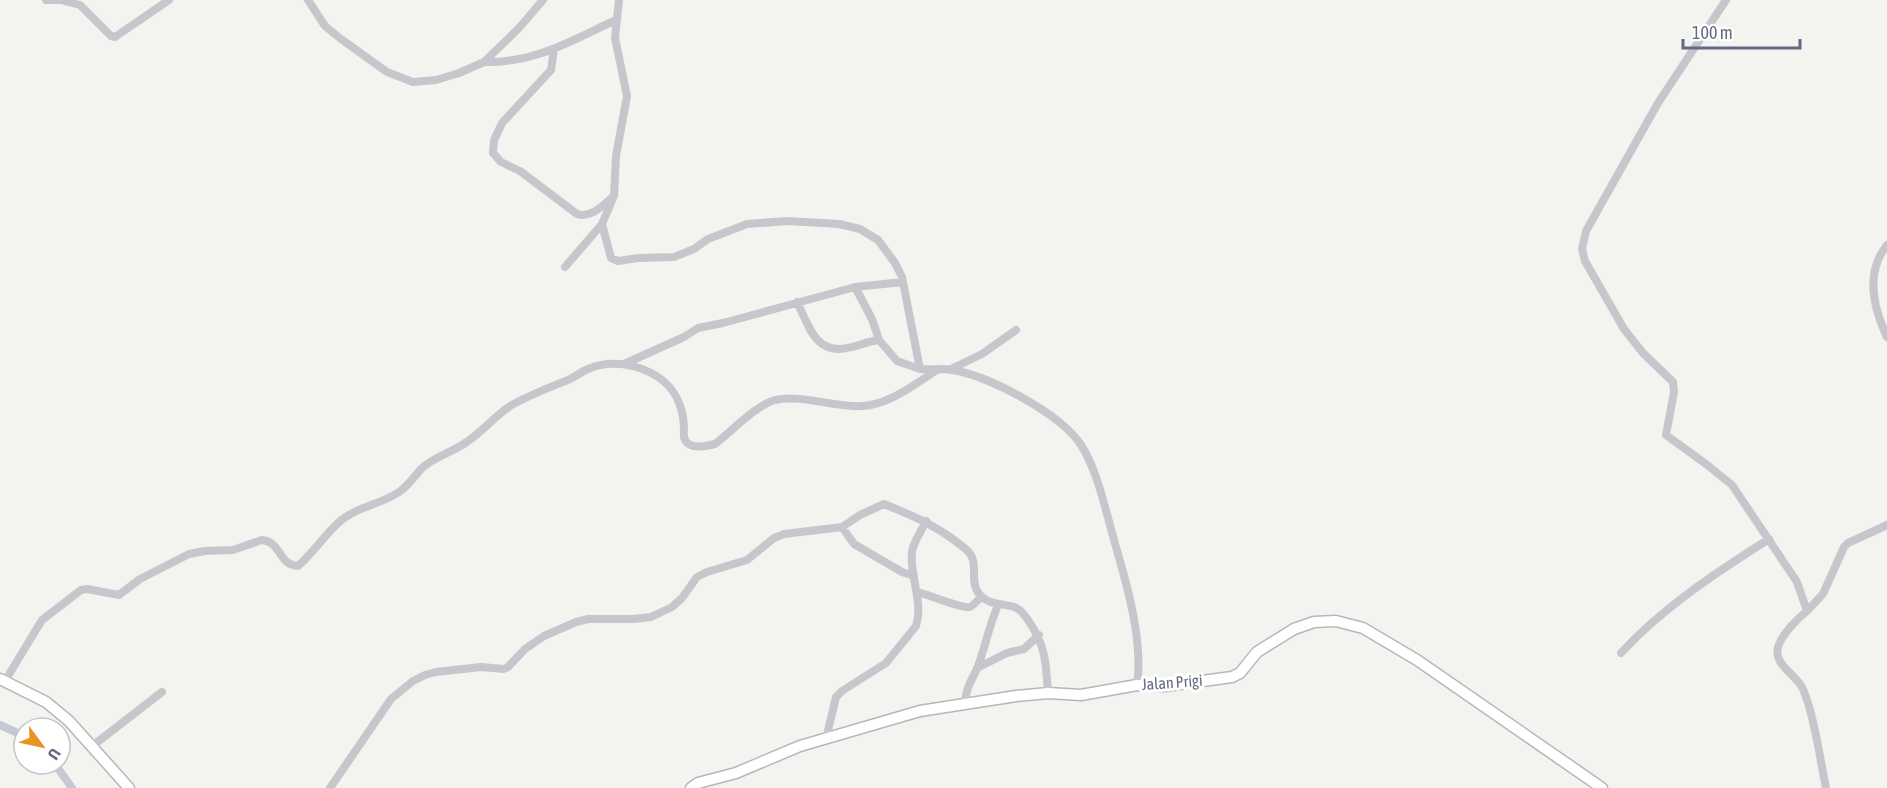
<svg xmlns="http://www.w3.org/2000/svg" width="1887" height="788" font-family="'Asap Condensed',sans-serif">
	<rect width="100%" height="100%" fill="#f3f4f0"/>
	<g fill="none" stroke-linecap="round" stroke-linejoin="round">
		<path stroke="#c6c9d2" stroke-width="8" d="M0 725 24 736
			M55 764 72 788"/>
		<defs>
			<path id="secondary" d="M0 679 46 702 69 721 129 788
				M691 788 698 783 736 773 800 746 920 711 1016 696 1048 693 1081 695 1137 685 1165 686 1232 677 1240 673 1257 652 1294 629 1314 622 1336 621 1363 628 1417 660 1602 788"/>
		</defs>
		<use href="#secondary" stroke="#b6b7be" stroke-width="13"/>
		<path stroke="#c6c7cc" stroke-width="8" d="M46 0H61L80 5 111 36 115 37 169 0
			M308 0 325 26 341 39 387 72 413 82 436 80 459 73 484 62 519 28 543 0
			M619 0 615 38 627 96 616 156 614 196 602 224 611 258 618 261 638 258 674 257 694 249 708 239 747 224 787 221 839 224 860 229 878 240 895 263 902 277 920 369C931 370 942 368 952 370 988 375 1061 414 1081 445 1099 472 1108 522 1118 554 1129 592 1143 644 1137 685
			M1726 0 1658 103 1586 231 1582 249 1585 261 1624 329 1643 353 1673 382 1674 392 1666 435 1706 464 1732 485 1797 582 1807 611C1797 619 1782 634 1778 647 1773 665 1797 675 1803 689 1814 715 1820 759 1826 788
			M554 49 551 70 502 123 494 140 493 153 501 162 520 171 577 214C591 219 603 205 614 196
			M484 62C536 63 570 41 616 20
			M1887 245C1865 272 1873 307 1887 337
			M565 267 602 224
			M855 287 903 282
			M797 302C810 328 816 357 852 347 861 345 869 341 879 340
			M624 364 684 337 698 328 723 323 855 287 872 319 879 340 897 361 920 369
			M951 369 982 354 1016 330
			M842 527 854 544 902 572 914 576
			M917 592C927 594 963 609 970 607 974 605 978 600 981 597
			M1807 611 1823 594 1844 547 1848 543 1887 525
			M1621 653C1662 608 1717 572 1769 539
			M977 668 1007 653 1024 649 1039 635
			M5 681 42 620 81 590 87 589 119 595 140 579 189 554 205 551 233 550 262 540C282 542 278 565 298 566 313 553 324 536 338 523 355 507 380 505 399 492 408 486 414 477 421 469 433 457 454 452 468 441 483 431 495 416 510 406 529 395 548 388 568 380 575 377 581 372 588 369 610 359 638 364 658 377 675 388 683 407 684 427 684 431 683 436 685 440 690 450 707 446 715 444 731 432 756 405 775 400 804 394 834 408 862 406 889 405 915 384 937 370
			M965 704C965 690 971 681 977 669 985 648 989 626 998 605
			M826 739 836 697 842 691 886 663 916 626C924 602 909 576 912 551 914 541 922 530 926 521
			M91 747 162 692
			M330 788 391 699 413 681 425 675 436 672 481 667 504 669 508 667 525 649 544 636 576 622 588 619H633L651 617 672 607 682 598 697 577 707 572 747 560 774 538 784 534 842 527 860 515 884 504C911 515 935 525 958 543 962 546 968 550 971 555 978 567 969 583 980 595 989 605 1002 603 1014 607 1022 610 1025 616 1030 623 1046 647 1046 665 1048 693"/>
		<use href="#secondary" stroke="#fff" stroke-width="10"/>
	</g>
	<g text-anchor="middle" stroke-width="6" stroke-linejoin="round" paint-order="stroke">
		<g font-size="16" fill="#636982" stroke="#fff">
			<text transform="translate(1172 682) rotate(-4)" y="6">Jalan Prigi</text>
		</g>
	</g>
	<g transform="translate(42 746) rotate(123)"><circle r="28" fill="#ffffff" stroke="#c1c3cd" stroke-width="1.5"/>
	<path d="M0-4.5L10 22L0 15L-10 22Z" fill="#e59520"/>
	<text y="-9" font-size="16" font-weight="bold" text-anchor="middle" fill="#636982">U</text>
	</g>
	<path d="M1683 39v9h117v-9" fill="none" stroke="#636982" stroke-width="3"/>
	<text x="1692" y="39" font-size="18" fill="#636982" stroke="#ffffff" stroke-width="4.5" paint-order="stroke">100 m</text>
</svg>
